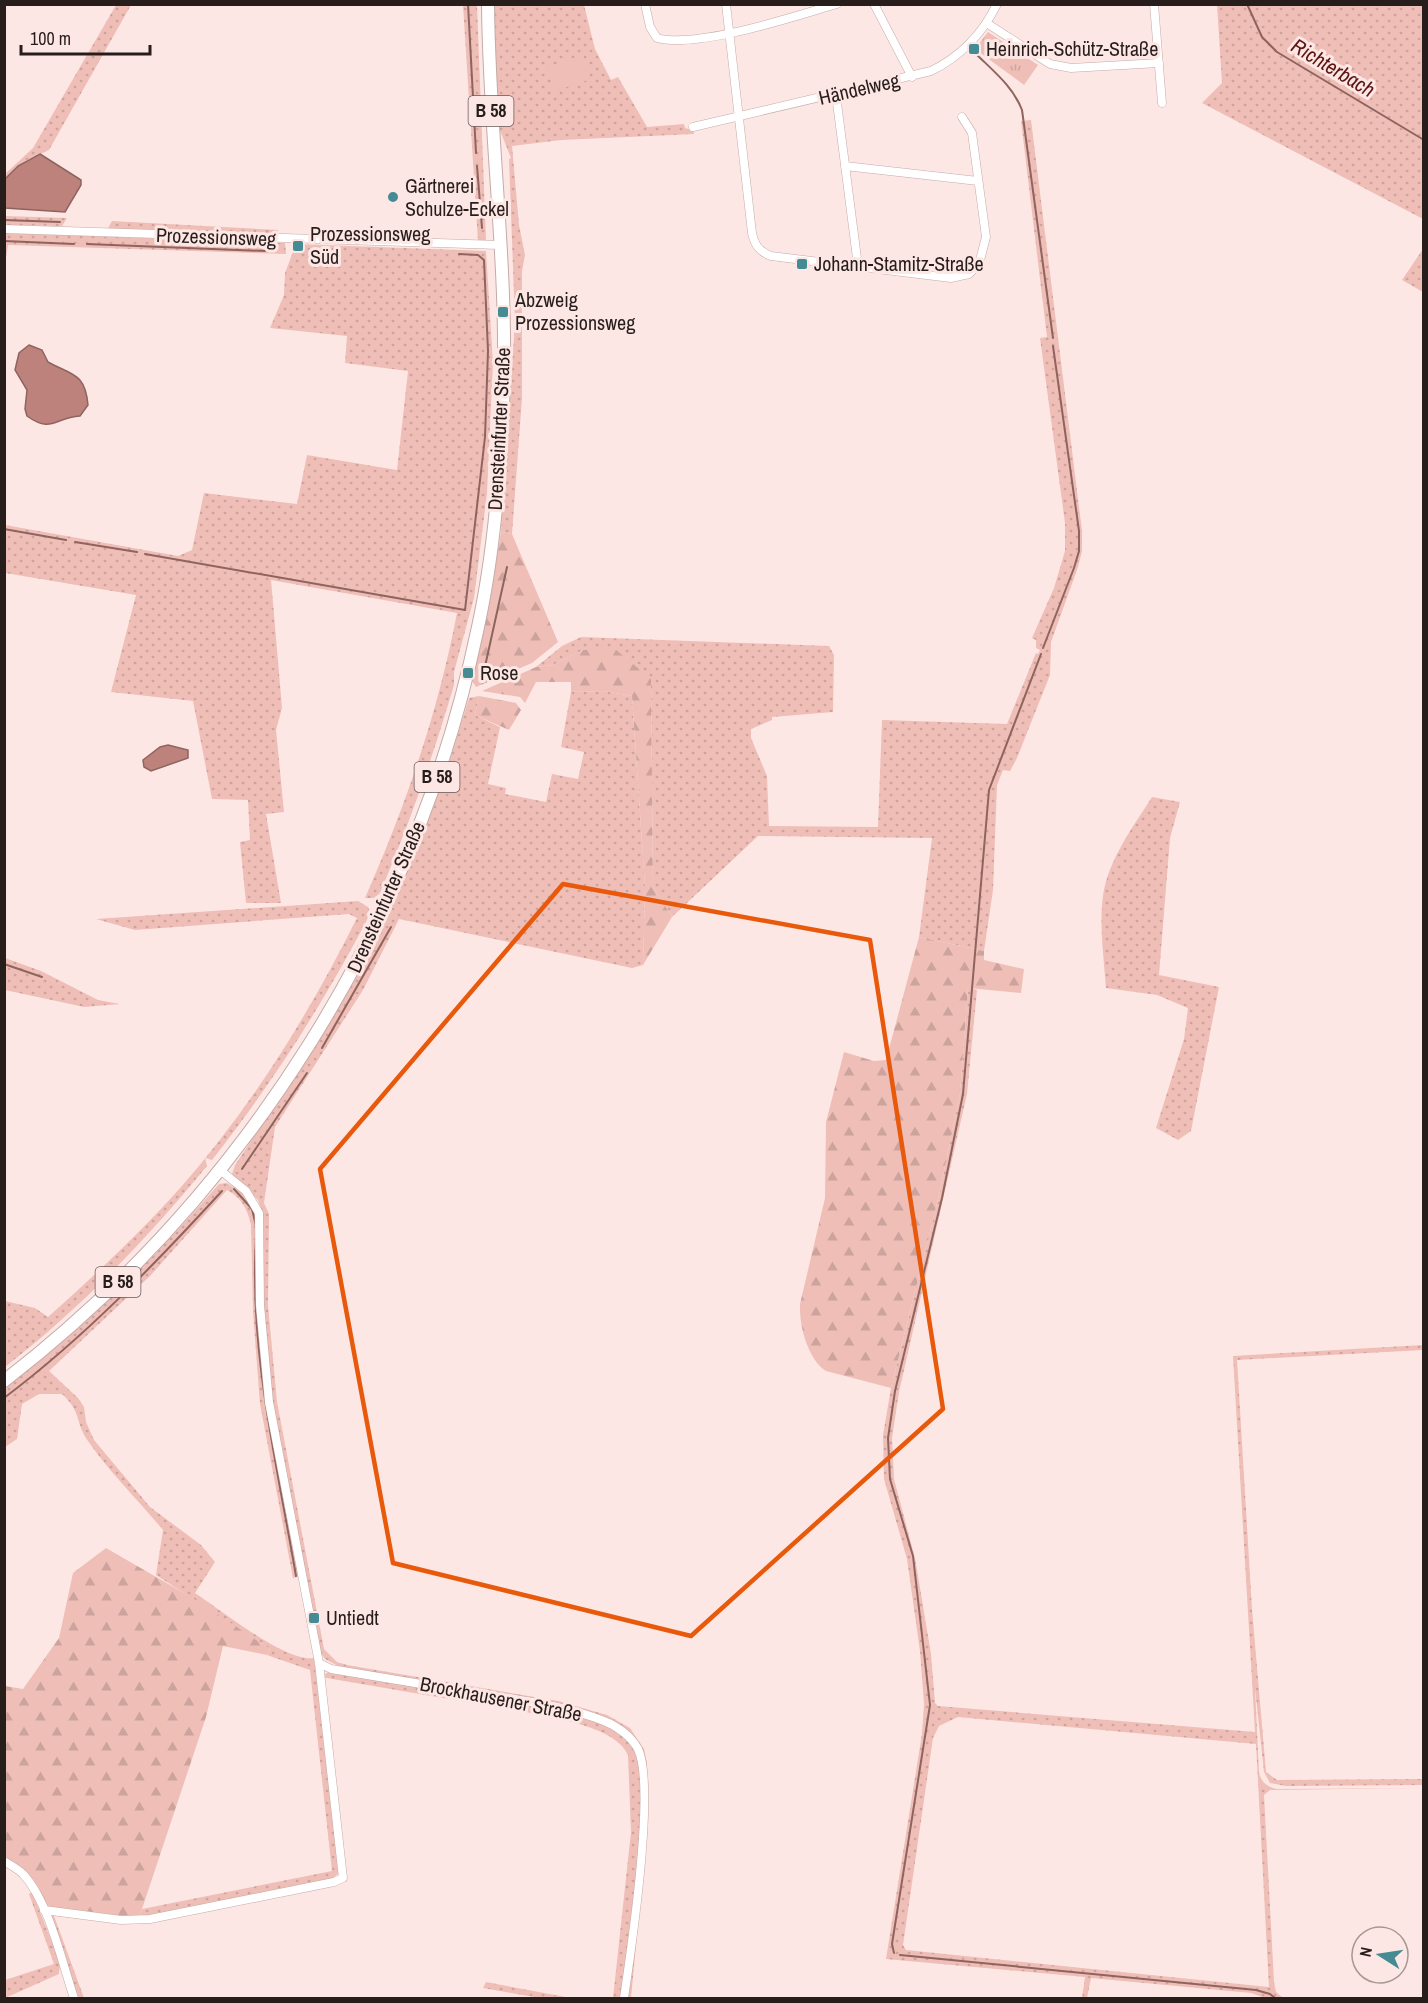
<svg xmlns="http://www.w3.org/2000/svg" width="1428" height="2003" font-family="'Archivo Narrow',sans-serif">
	<defs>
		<pattern id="grass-dots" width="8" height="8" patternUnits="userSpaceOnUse" patternTransform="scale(1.5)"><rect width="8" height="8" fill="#efbeb7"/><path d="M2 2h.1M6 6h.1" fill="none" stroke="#cda39d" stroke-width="1.8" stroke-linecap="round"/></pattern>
		<pattern id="forest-firs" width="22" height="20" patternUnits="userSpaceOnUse" patternTransform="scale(1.5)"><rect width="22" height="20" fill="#efbeb7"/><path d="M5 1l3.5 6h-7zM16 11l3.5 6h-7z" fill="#cda39d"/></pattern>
		<pattern id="park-tufts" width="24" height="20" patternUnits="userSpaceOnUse" patternTransform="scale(1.5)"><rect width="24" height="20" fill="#efbeb7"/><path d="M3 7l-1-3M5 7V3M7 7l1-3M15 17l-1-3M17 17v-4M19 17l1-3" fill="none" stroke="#cda39d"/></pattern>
	</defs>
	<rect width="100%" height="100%" fill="#fde7e4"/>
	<path fill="url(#grass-dots)" fill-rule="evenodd" d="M116 5H131L49 150 27 160 5 179V174L33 148Z
		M463 5H477L486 240 478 241Z
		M492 5H584L595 49 611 80 618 77 647 127 684 124 685 128 693 130 694 134 561 140 512 146 519 225 525 255 522 271V398L512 534 501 532 515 322 509 159 511 158 499 128Z
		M1217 5H1423V219L1202 103 1222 83Z
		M1031 120 1082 531V551L1078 567 1051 642 1050 675 1017 758 1010 771 1003 770 997 785 993 890 984 951 919 937 932 838 758 836 672 917 653 887 651 679 583 650 553 665 536 667 562 646 581 637 829 646 834 655 833 712 772 717V720L751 729V738L767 776 769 826 878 827 882 720 1007 724 1036 653 1038 654 1040 650 1036 648V640L1032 638 1054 588 1065 551V523L1040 338 1047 337 1021 121Z
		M5 216 67 218 62 226 5 225Z
		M112 221 278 230 277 236 107 230Z
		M5 233 285 243 286 254 8 245 5 264Z
		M296 244 486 251 493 363 487 493 474 598 454 672V685C433 756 409 825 380 893L374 898H365C406 805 438 712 457 613L271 580 282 708 276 730 284 812 266 814 281 903H246L240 842 250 840 248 800 212 799 193 701 111 692 136 595 5 573V525L178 556 192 550 204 493 297 504 307 455 397 470 408 371 345 363 347 336 270 328 284 295 285 273Z
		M1423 249V292L1402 280Z
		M604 691 632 696 645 886 643 965 632 968 399 919 363 990 275 1127 264 1203 269 1214 268 1305 277 1402 324 1649 337 1662 347 1665 558 1701 607 1715 630 1728 644 1749 647 1763 648 1820 631 1998H627L642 1871 641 1750 607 1719 340 1667 325 1659 320 1652 272 1402 263 1306 262 1213 258 1200 232 1174 235 1165 320 1038 354 981 389 914 449 763 469 698 479 696 475 715 500 727 488 784 506 788 505 794 546 802 552 774 578 779 584 752 561 747 571 692Z
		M1152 797 1180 802 1170 838 1159 975 1219 987 1191 1131 1178 1140 1156 1128 1184 1039 1188 1008 1157 995 1106 988C1104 959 1099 925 1103 896 1108 860 1133 827 1152 797Z
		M358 901 368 907 370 912 366 922C321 1007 271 1085 212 1160L205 1158 207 1166C146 1240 81 1308 5 1367V1301L35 1308 48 1317C94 1276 139 1234 181 1187 252 1106 309 1014 357 918L349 914 135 930 96 919Z
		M5 958 41 971 98 1000 120 1004 84 1007 5 990Z
		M968 987 977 990 967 1094 899 1392 892 1438 894 1479 915 1558 931 1654 935 1703 938 1706 1255 1732 1233 1356 1423 1345V1350L1237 1360 1252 1609 1266 1772 1277 1780 1423 1779 1424 1785 1286 1786 1270 1783 1264 1772 1255 1688 1259 1772C1261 1782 1266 1786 1276 1789L1423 1788 1270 1790 1264 1795 1274 1982 1276 1992 1283 1998H1265L1251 1993 1091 1978 1087 1998H1082L1085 1977 886 1959 922 1734 924 1704 920 1651 907 1559 884 1479 883 1435 891 1388 939 1195 960 1094ZM958 1717 1256 1744 1269 1987 906 1950 903 1945 933 1738 939 1726Z
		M227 1183 244 1194 256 1213 258 1305 299 1577 293 1578 260 1404 253 1312 251 1225C248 1210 241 1197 227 1190L150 1276 49 1371 78 1398 84 1407 86 1422 94 1440 150 1507 201 1545 215 1562 195 1593C220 1609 286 1663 314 1658L339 1873 330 1881 139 1918 142 1909 332 1871 310 1670 267 1655 270 1649 156 1575 163 1530C139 1501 110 1473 88 1441 75 1423 82 1412 62 1394H39L22 1404 17 1439 5 1447 4 1388C84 1330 154 1258 219 1184Z
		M330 1671C384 1680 438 1689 492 1698 529 1704 569 1708 603 1723 615 1729 628 1737 634 1749 655 1792 628 1947 621 1998H613L631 1832 628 1755C617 1731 577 1724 554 1717L321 1677Z
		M32 1892 60 1962 59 1974 5 1998V1980L54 1964 29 1894Z
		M53 1913 84 1998H77L50 1914Z
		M486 1982 571 1998H540L483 1988Z"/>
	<path fill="url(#forest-firs)" d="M501 532 512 534 558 642 532 663 476 687 472 681 490 601Z
		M615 649 651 679 653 887 672 917 643 965 645 886 632 696 604 691 571 692V682H536L525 703 520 697 482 691 536 667 553 665 583 650Z
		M479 696 516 703 521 710 509 730 475 715Z
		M919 937 984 951V960L1024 969 1021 993 968 988 960 1094 939 1195 891 1388 826 1371C808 1359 799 1326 800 1304L825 1198 826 1122 844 1052 874 1061 886 1060Z
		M106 1548 196 1600 270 1649 267 1655 223 1646 206 1717 139 1918 44 1906 36 1889 5 1858V1686L23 1689 59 1638 73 1573Z"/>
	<path fill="url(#park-tufts)" d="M988 32 1038 65 1024 85 975 49Z"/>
	<path fill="#efbeb7" d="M583 55 591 79 555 91 547 67Z"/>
	<path fill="#bc827b" stroke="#8f645e" stroke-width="1.5" d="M40 154 81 180V185L65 212 5 208V179L18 166Z
		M29 345 42 350 48 362C71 375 85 372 88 405L80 416C55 417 52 434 27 416L25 409 27 390 15 370 19 353Z
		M168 745 188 750V758L151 771 144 767 143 760 160 747Z"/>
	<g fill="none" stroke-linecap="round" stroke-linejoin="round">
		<path stroke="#8f645e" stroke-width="2" d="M468 4 476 153
			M1247 4 1262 37 1277 52 1424 140
			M974 52C992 70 1013 86 1022 110L1053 338
			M477 166 482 228
			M4 220 60 222
			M4 241 74 244
			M87 244 265 251
			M4 529 66 540
			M75 542 137 552
			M145 554 465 610 485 437 488 351 484 260 478 255 459 254
			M1043 648 1074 568 1079 551V531L1053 346
			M482 680 507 567
			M4 964 42 977
			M322 1048 391 927
			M242 1169 307 1073
			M234 1189 252 1209 256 1226
			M256 1238C249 1352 277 1464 296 1576
			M4 1398C85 1337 154 1265 222 1191
			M894 1953 892 1944 930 1705 913 1556 890 1479 888 1438 895 1391 942 1198 963 1094 989 790 1041 654
			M900 1955 1256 1990 1270 1994 1275 1998"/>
		<defs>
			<path id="minor" d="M645 4 650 27 657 38C698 49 795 16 837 4
				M726 4 752 233C755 246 759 251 771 256L951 278 969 274 979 264 986 237 972 133 962 117
				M874 4 912 77
				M1154 4 1162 103
				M988 24 1050 64 1071 68 1159 63
				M836 95 858 266
				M693 127 931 71C960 57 983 33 997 4
				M845 166 978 181
				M4 229 499 245
				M319 1663 331 1669C379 1677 427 1685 475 1693 518 1700 563 1705 604 1721 617 1726 631 1736 638 1749 656 1787 631 1951 624 1998
				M4 1861C10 1865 18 1869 23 1874 49 1902 62 1963 74 1998
				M44 1910 121 1920 150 1919 334 1882 343 1878 319 1663 269 1402 260 1305 259 1213 246 1191 220 1170"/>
			<path id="primary" d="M4 1381C245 1195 416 925 478 627 494 554 500 479 503 405 509 271 489 138 488 4"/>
		</defs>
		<use href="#minor" stroke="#c4aba7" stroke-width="9"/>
		<use href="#primary" stroke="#c4aba7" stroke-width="14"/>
		<use href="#minor" stroke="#fff" stroke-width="8"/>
		<use href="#primary" stroke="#fff" stroke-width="12"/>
	</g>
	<path fill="none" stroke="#e8590c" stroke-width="4.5" stroke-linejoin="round" d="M563 884 870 940 943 1409 691 1636 393 1563 320 1169Z"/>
	<g fill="#448b94" stroke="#fde7e4" stroke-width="2">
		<rect x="968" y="43" width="12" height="12" rx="3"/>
		<circle cx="393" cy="197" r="6"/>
		<rect x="292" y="240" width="12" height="12" rx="3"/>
		<rect x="796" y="258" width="12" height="12" rx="3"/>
		<rect x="497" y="306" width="12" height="12" rx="3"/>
		<rect x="462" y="667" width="12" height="12" rx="3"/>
		<rect x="308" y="1612" width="12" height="12" rx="3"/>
	</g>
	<g text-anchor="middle" stroke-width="6" stroke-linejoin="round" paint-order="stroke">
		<g fill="#fde7e4" stroke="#675a58" stroke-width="1.5">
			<rect x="468.5" y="96" width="45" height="30" rx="4.5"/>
			<rect x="414.5" y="762" width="45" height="30" rx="4.5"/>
			<rect x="95.5" y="1267" width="45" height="30" rx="4.5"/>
		</g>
		<g font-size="18" font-weight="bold" fill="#271e1c">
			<text x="491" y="117">B 58</text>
			<text x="437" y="783">B 58</text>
			<text x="118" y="1288">B 58</text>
		</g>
		<g font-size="20" fill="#271e1c" stroke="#fde7e4" text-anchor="start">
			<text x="986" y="56">Heinrich-Schütz-Straße</text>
			<text x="405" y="193">Gärtnerei<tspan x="405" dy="23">Schulze-Eckel</tspan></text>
			<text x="310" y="241">Prozessionsweg<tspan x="310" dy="23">Süd</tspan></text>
			<text x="814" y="271">Johann-Stamitz-Straße</text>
			<text x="515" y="307">Abzweig<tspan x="515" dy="23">Prozessionsweg</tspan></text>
			<text x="480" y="680">Rose</text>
			<text x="326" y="1625">Untiedt</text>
		</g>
		<g font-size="20" fill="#271e1c" stroke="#fde7e4">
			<text transform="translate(859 89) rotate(-13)" y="7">Händelweg</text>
			<text transform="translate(216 237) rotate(2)" y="7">Prozessionsweg</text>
			<text transform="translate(499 429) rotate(-87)" y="7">Drensteinfurter Straße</text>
			<text transform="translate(386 897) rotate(-66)" y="7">Drensteinfurter Straße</text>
			<text transform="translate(501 1699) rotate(11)" y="7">Brockhausener Straße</text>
		</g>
		<g font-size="21" font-style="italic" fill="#5c1513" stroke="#fde7e4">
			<text transform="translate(1333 68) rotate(31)" y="7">Richterbach</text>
		</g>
	</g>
	<rect width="1428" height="2003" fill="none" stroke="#271e1c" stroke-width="12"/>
	<g transform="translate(1380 1955) rotate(282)"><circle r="28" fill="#fde7e4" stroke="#a79794" stroke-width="1.5"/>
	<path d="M0-4.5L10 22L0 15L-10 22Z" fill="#448b94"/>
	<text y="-9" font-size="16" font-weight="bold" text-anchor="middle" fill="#271e1c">N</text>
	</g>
	<path d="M21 45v9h129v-9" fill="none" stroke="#271e1c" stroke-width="3"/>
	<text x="30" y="45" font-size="18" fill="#271e1c" stroke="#fde7e4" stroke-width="4.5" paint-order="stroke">100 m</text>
</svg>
